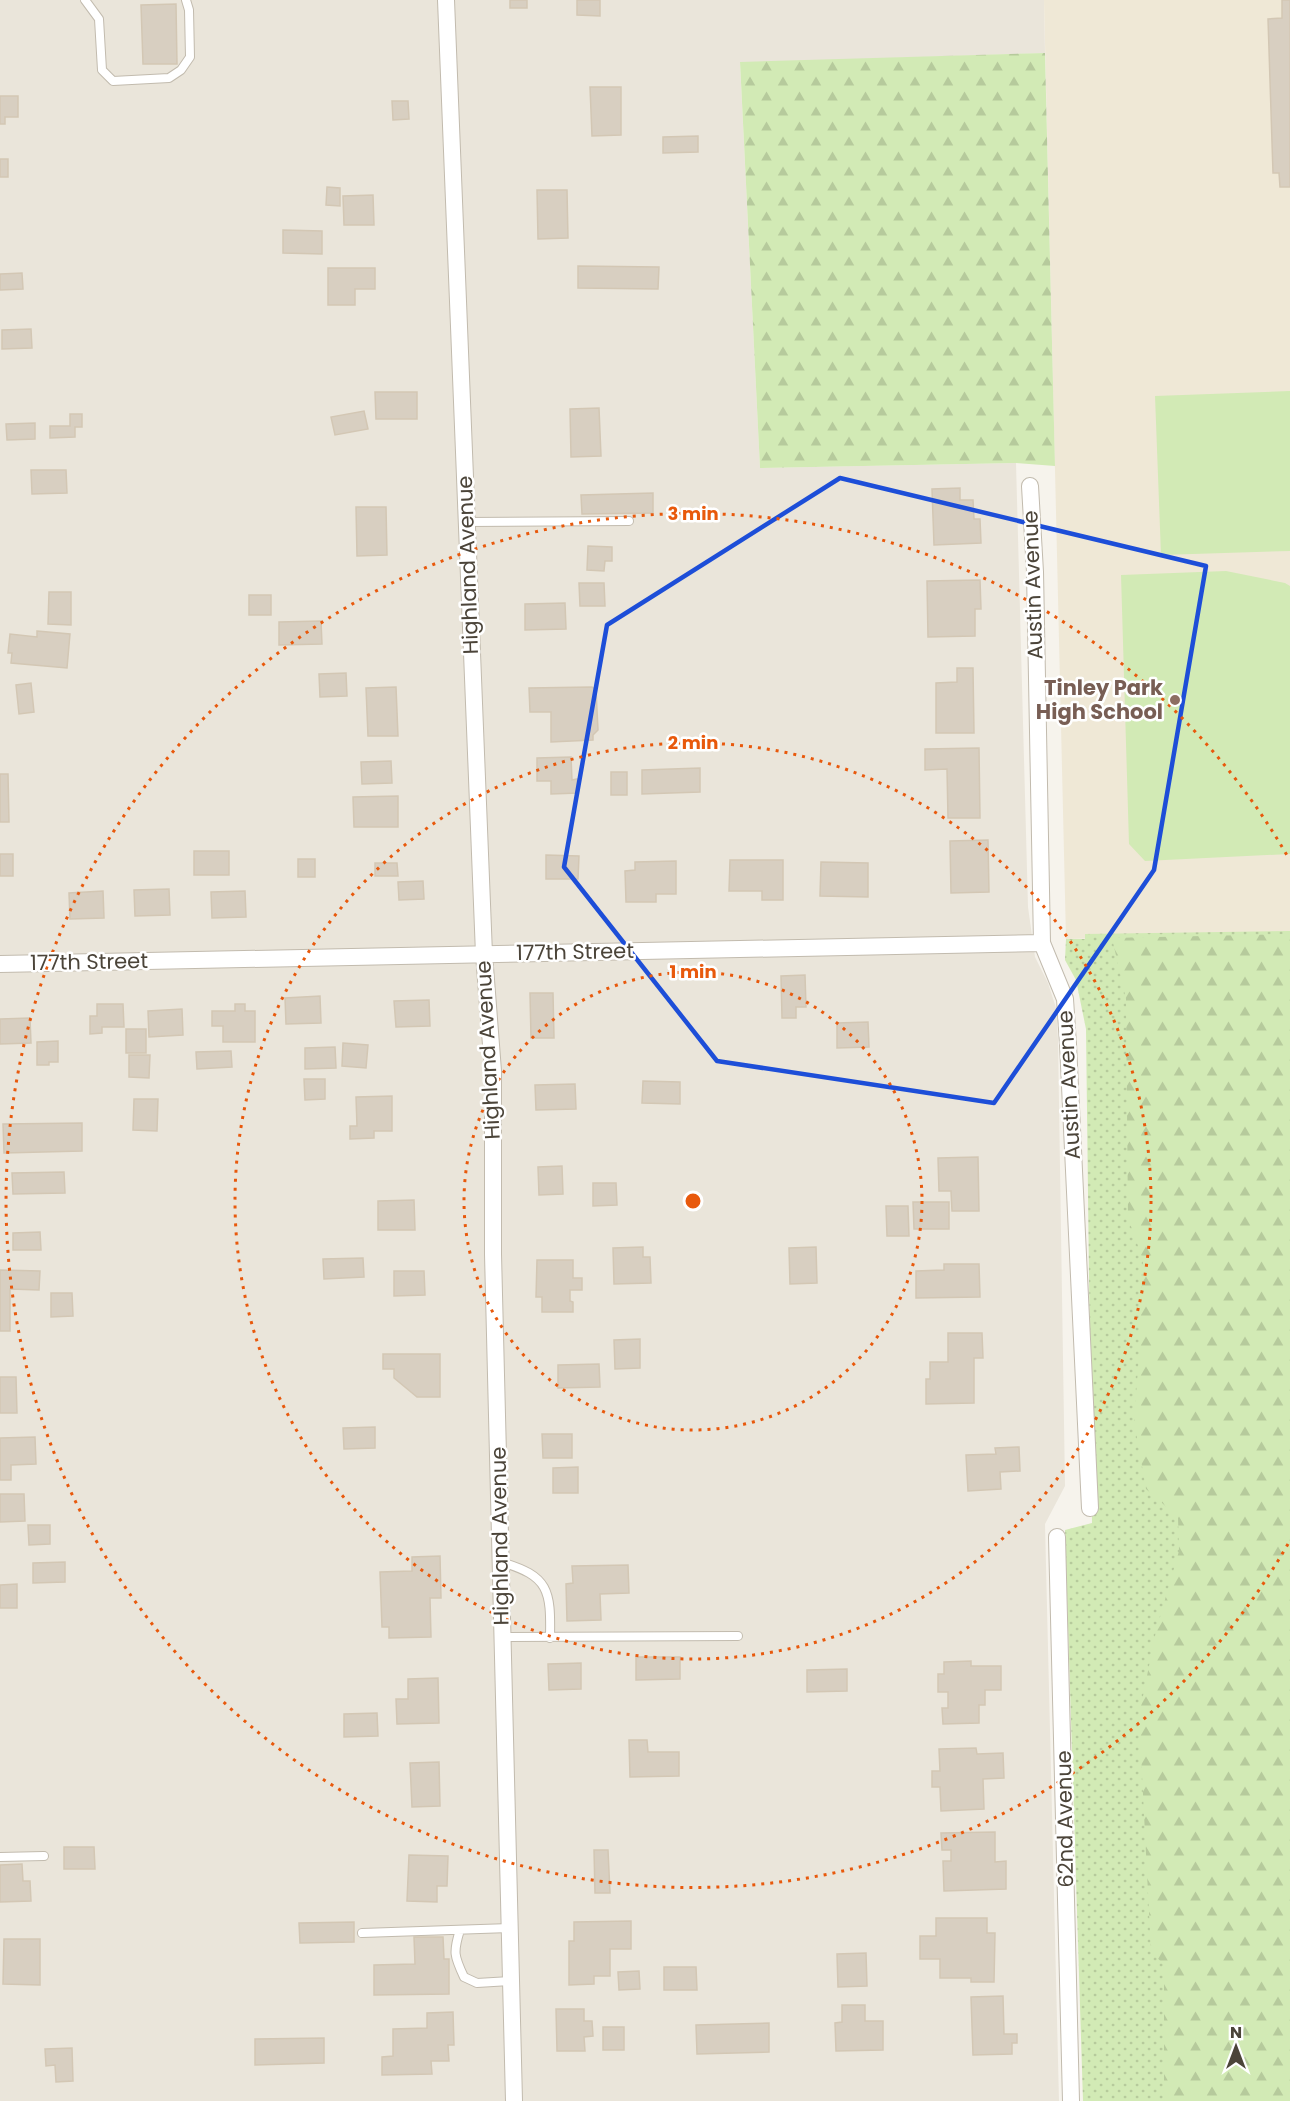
<svg xmlns="http://www.w3.org/2000/svg" width="1290" height="2101" font-family="Poppins,sans-serif">
	<defs>
		<pattern id="grass-dots" width="8" height="8" patternUnits="userSpaceOnUse" patternTransform="scale(1.5)"><rect width="8" height="8" fill="#d2eab5"/><path d="M2 2h.1M6 6h.1" fill="none" stroke="#b6ca9c" stroke-width="1.8" stroke-linecap="round"/></pattern>
		<pattern id="forest-firs" width="22" height="20" patternUnits="userSpaceOnUse" patternTransform="scale(1.5)"><rect width="22" height="20" fill="#d2eab5"/><path d="M5 1l3.5 6h-7zM16 11l3.5 6h-7z" fill="#b6ca9c"/></pattern>
	</defs>
	<rect width="100%" height="100%" fill="#f6f3ec"/>
	<path fill="#eae5da" d="M0 0H1044L1045 53 740 63 760 468 1016 463 1028 907 1035 957 1048 983 1056 1008 1058 1040 1065 1486 1045 1524 1059 2101H0Z"/>
	<path fill="#efe8d6" d="M1044 0H1290V934L1066 939Z"/>
	<path fill="url(#grass-dots)" d="M1290 931V2101H1083L1065 1530 1092 1523 1086 1029 1076 980 1065 960 1066 939H1085V934Z"/>
	<path fill="url(#forest-firs)" d="M1045 53 1055 466 1016 463 760 468 740 62Z
		M1290 934V2101H1164V1965L1151 1951 1139 1716 1156 1631 1179 1551 1178 1517 1146 1489 1134 1421 1139 1356 1143 1260 1128 1218 1126 999 1112 938Z"/>
	<path fill="#d2eab5" d="M1290 391V551L1161 555 1155 396Z
		M1226 571 1285 583 1290 586V854L1145 861 1129 844 1121 575Z"/>
	<path fill="#d8cfc1" stroke="#d3c7b4" stroke-width="1.5" d="M510 0H527V8H510Z
		M577 0H600V16L577 15Z
		M1282 0H1290V187H1280L1279 173H1273L1268 19 1282 18Z
		M176 4 177 64H143L141 5Z
		M590 87H621V135L592 136Z
		M0 96H18V117H5V124H0Z
		M392 101H408L409 119 393 120Z
		M698 136V152L663 153V137Z
		M0 159H8V177H0Z
		M327 187 340 188V206L326 205Z
		M537 190H567L568 238 538 239Z
		M373 195 374 225H344L343 196Z
		M283 230 322 231V254L283 253Z
		M578 266 659 267 658 289 578 288Z
		M328 268H375V289H355V305H328Z
		M22 273 23 289 0 290V274Z
		M31 329 32 348 2 349V330Z
		M375 392H417V419H376Z
		M599 408 601 456 571 457 570 409Z
		M364 411 368 429 335 435 331 417Z
		M70 414H82V427H75V437L50 438V426H70Z
		M35 423V439L7 440 6 424Z
		M31 470H66L67 493 32 494Z
		M960 488V500H973L974 519H980L981 543 934 545 932 489Z
		M653 493V513L582 514 581 495Z
		M356 507H386L387 555 357 556Z
		M588 546 612 547V561H605L604 571 587 570Z
		M980 580 981 609H975V636L928 637 927 581Z
		M579 583H604L605 606H580Z
		M49 592H71V625L48 624Z
		M249 595H271V615H249Z
		M565 603 566 629 525 630V604Z
		M321 621 322 644 279 645V622Z
		M37 631 70 634 67 668 11 663 12 653H8L10 634 37 637Z
		M957 668H973L974 733H936V683L957 682Z
		M346 673 347 696 320 697 319 674Z
		M31 683 34 712 19 714 16 685Z
		M396 687 398 736H368L366 688Z
		M592 687 596 690 598 730 593 735V740L551 742V712H530L529 688Z
		M979 748 980 818H948L947 769 925 770V749Z
		M571 757 572 780 577 779 578 793 551 794V781H537V758Z
		M391 761 392 783 362 784 361 762Z
		M700 768V792L642 794V770Z
		M611 772H627V795H611Z
		M0 774H8L9 822H0Z
		M398 796V827H354L353 797Z
		M988 840 989 892 951 893 950 841Z
		M194 851H229V875H194Z
		M0 854H13V876H0Z
		M546 855 579 856 578 879H546Z
		M298 859H315V877H298Z
		M730 860H783V900H762V891H729Z
		M676 861V894H656V902H626L625 871 635 870V862Z
		M821 862 868 863V897L820 896Z
		M375 863H397L398 876H375Z
		M423 881 424 899 399 900 398 882Z
		M169 889 170 915 135 916 134 890Z
		M103 891 104 918 70 919 69 893Z
		M245 891 246 917 212 918 211 892Z
		M805 975 806 1007H796V1018H782L781 976Z
		M530 993H553L554 1038H531Z
		M320 996 321 1023 286 1024 285 998Z
		M429 1000 430 1026 396 1027 394 1001Z
		M97 1004H123L124 1027H102V1033L90 1034V1016H97Z
		M235 1004H245V1011H255V1042H223V1026H212V1011H235Z
		M182 1009 183 1035 149 1037 148 1011Z
		M30 1018 31 1043 0 1044V1019Z
		M868 1022 869 1047 837 1048V1023Z
		M126 1029H146V1053H126Z
		M58 1041V1062H49V1065H37V1042Z
		M343 1043 368 1045 366 1068 342 1066Z
		M335 1047 336 1068 305 1069V1048Z
		M231 1051 232 1067 197 1069 196 1052Z
		M129 1055H150L149 1078 129 1077Z
		M304 1079H325V1099L305 1100Z
		M643 1081 680 1082V1104L642 1103Z
		M575 1084 576 1109 536 1110 535 1085Z
		M392 1096V1131H374V1138L350 1139V1126H357L356 1097Z
		M134 1099H158L157 1131 133 1130Z
		M82 1123V1151L4 1153 3 1124Z
		M978 1157 979 1211H952L951 1191H939L938 1158Z
		M562 1166 563 1194 539 1195 538 1167Z
		M64 1172 65 1193 13 1194 12 1173Z
		M593 1183H616L617 1205 593 1206Z
		M414 1200 415 1230H378V1201Z
		M913 1202H949V1229H914Z
		M886 1206H908L909 1236H887Z
		M40 1232 41 1250H13V1233Z
		M643 1247V1257H650L651 1283 614 1284 613 1248Z
		M816 1247 817 1283 790 1284 789 1248Z
		M363 1258 364 1277 324 1279 323 1259Z
		M537 1260H573V1278H582V1290H570V1301L573 1302V1312H542V1297H536Z
		M944 1264H979L980 1297 916 1298V1271L944 1270Z
		M0 1270 40 1271 39 1290 10 1289V1331H0Z
		M394 1271H424L425 1295 394 1296Z
		M51 1293H72L73 1316 51 1317Z
		M948 1333H982L983 1358H974V1403L926 1404V1379H930V1362H948Z
		M640 1339V1368L615 1369 614 1340Z
		M383 1354H440V1397H417L394 1378V1369H383Z
		M599 1364 600 1387 558 1388V1365Z
		M0 1377H16L17 1413H0Z
		M375 1427V1448L344 1449 343 1428Z
		M542 1434H572V1458H543Z
		M35 1437 36 1464 11 1465V1480H0V1438Z
		M1019 1447 1020 1471 1000 1472 1001 1489 968 1491 966 1455 996 1454 995 1448Z
		M578 1467V1493H553V1468Z
		M0 1494H24L25 1521 0 1522Z
		M28 1525H50V1544L29 1545Z
		M440 1556 441 1598H430L431 1637 389 1638V1627H382L380 1572 412 1571V1557Z
		M65 1562V1582L33 1583V1563Z
		M628 1565 629 1593 600 1594 601 1620 567 1621 566 1584 573 1583 572 1566Z
		M17 1584V1608H0V1585Z
		M636 1657H680V1679L636 1680Z
		M971 1661V1666H1001V1690H985V1705H979V1723L943 1724 942 1708H948V1692H938V1674H944V1662Z
		M581 1663V1689L549 1690 548 1664Z
		M847 1669V1691L807 1692V1670Z
		M438 1678 439 1723 397 1724 396 1699H408V1679Z
		M377 1713 378 1736 344 1737V1714Z
		M629 1740H647L648 1752H679V1776L630 1777Z
		M976 1748 977 1754 1003 1753 1004 1778 983 1779 984 1809 941 1811 940 1787H932V1771H940L939 1749Z
		M439 1762 440 1806 412 1807 410 1763Z
		M995 1832V1862L1006 1861V1889L944 1891 943 1861H951V1850H942L941 1833Z
		M64 1847H94L95 1869H64Z
		M594 1850H608L610 1893H595Z
		M409 1855 448 1856 447 1886H437V1902L407 1901Z
		M22 1864 23 1881H30L31 1901 0 1902V1865Z
		M936 1918H987V1933H995L994 1982H971V1978H940V1959H920V1936H936Z
		M631 1921V1949H610V1976H594V1984L569 1985V1941H574V1922Z
		M354 1922V1942L300 1943 299 1923Z
		M414 1937H443L444 1959H449V1994L374 1995V1965L415 1964Z
		M4 1939H40V1985L3 1984Z
		M866 1953 867 1986 838 1987 837 1954Z
		M664 1967H696L697 1990H664Z
		M639 1971 640 1989 619 1990 618 1972Z
		M1003 1996 1004 2034H1017V2043H1012V2054L973 2055 971 1997Z
		M842 2005H865V2021H883V2050L836 2051 835 2023 842 2022Z
		M556 2009H584V2021H592L593 2036 584 2037 585 2051H557Z
		M453 2012 454 2045H448L449 2061H431L432 2074 382 2075V2057L393 2056V2029L427 2028V2013Z
		M769 2023V2052L697 2054 696 2025Z
		M603 2027H624V2050H603Z
		M324 2038V2063L255 2065V2039Z
		M72 2048 73 2081 56 2082 55 2065 46 2066 45 2049Z"/>
	<g fill="none" stroke-linecap="round" stroke-linejoin="round">
		<defs>
			<path id="service" d="M85 0 99 19 102 70 113 81 169 78 181 70 190 57 189 10 186 0
				M466 522 629 521
				M501 1562C549 1576 551 1590 550 1638
				M503 1637 738 1636
				M0 1857 44 1856
				M460 1930C453 1952 454 1956 464 1977L477 1983 512 1981
				M362 1933 511 1928"/>
			<path id="minor" d="M446 0 484 954 493 1071V1254L514 2101
				M1030 486 1035 572 1042 943 1065 999 1068 1044 1090 1508
				M0 964 1042 943
				M1057 1537 1071 2101"/>
		</defs>
		<use href="#service" stroke="#c2bbae" stroke-width="10"/>
		<use href="#minor" stroke="#c2bbae" stroke-width="18"/>
		<use href="#service" stroke="#fff" stroke-width="8"/>
		<use href="#minor" stroke="#fff" stroke-width="16"/>
	</g>
	<path fill="none" stroke="#1d4ed8" stroke-width="4.5" stroke-linejoin="round" d="M840 478 1206 566 1154 870 994 1103 717 1061 564 867 607 625Z"/>
	<g fill="none" stroke="#e8590c" stroke-width="3" stroke-dasharray="3 6">
		<circle cx="693" cy="1201" r="229"/>
		<circle cx="693" cy="1201" r="458"/>
		<path d="M1288 1544A687 687 0 1 1 1288 857"/>
	</g>
	<circle fill="#8d6e63" stroke="#fff" stroke-width="2" cx="1175" cy="700" r="6"/>
	<g text-anchor="middle" stroke-width="5" stroke-linejoin="round" paint-order="stroke">
		<g font-size="21" fill="#4b4439" stroke="#fff">
			<text transform="translate(468 565) rotate(-92)" y="7">Highland Avenue</text>
			<text transform="translate(1033 585) rotate(-92)" y="7">Austin Avenue</text>
			<text transform="translate(575 952) rotate(-1)" y="7">177th Street</text>
			<text transform="translate(89 962) rotate(-1)" y="7">177th Street</text>
			<text transform="translate(488 1050) rotate(-93)" y="7">Highland Avenue</text>
			<text transform="translate(1069 1085) rotate(-93)" y="7">Austin Avenue</text>
			<text transform="translate(500 1536) rotate(-91)" y="7">Highland Avenue</text>
			<text transform="translate(1065 1819) rotate(-91)" y="7">62nd Avenue</text>
		</g>
		<g font-size="21" font-weight="bold" fill="#785e54" stroke="#fff" text-anchor="end">
			<text x="1163" y="695">Tinley Park<tspan x="1163" dy="24">High School</tspan></text>
		</g>
	</g>
	<circle cx="693" cy="1201" r="9" fill="#e8590c" stroke="#fff" stroke-width="3"/>
	<g font-size="18" text-anchor="middle" font-weight="bold" fill="#e8590c" stroke="#fff" stroke-width="5" stroke-linejoin="round" paint-order="stroke">
		<text x="693" y="520">3 min</text>
		<text x="693" y="749">2 min</text>
		<text x="693" y="978">1 min</text>
	</g>
	<g transform="translate(1236 2047)" stroke="#ffffff" stroke-width="4.5" paint-order="stroke">
	<path d="M0-4.5L10 22L0 15L-10 22Z" fill="#4b4439"/>
	<text y="-9" font-size="16" font-weight="bold" text-anchor="middle" fill="#4b4439">N</text>
	</g>
</svg>
